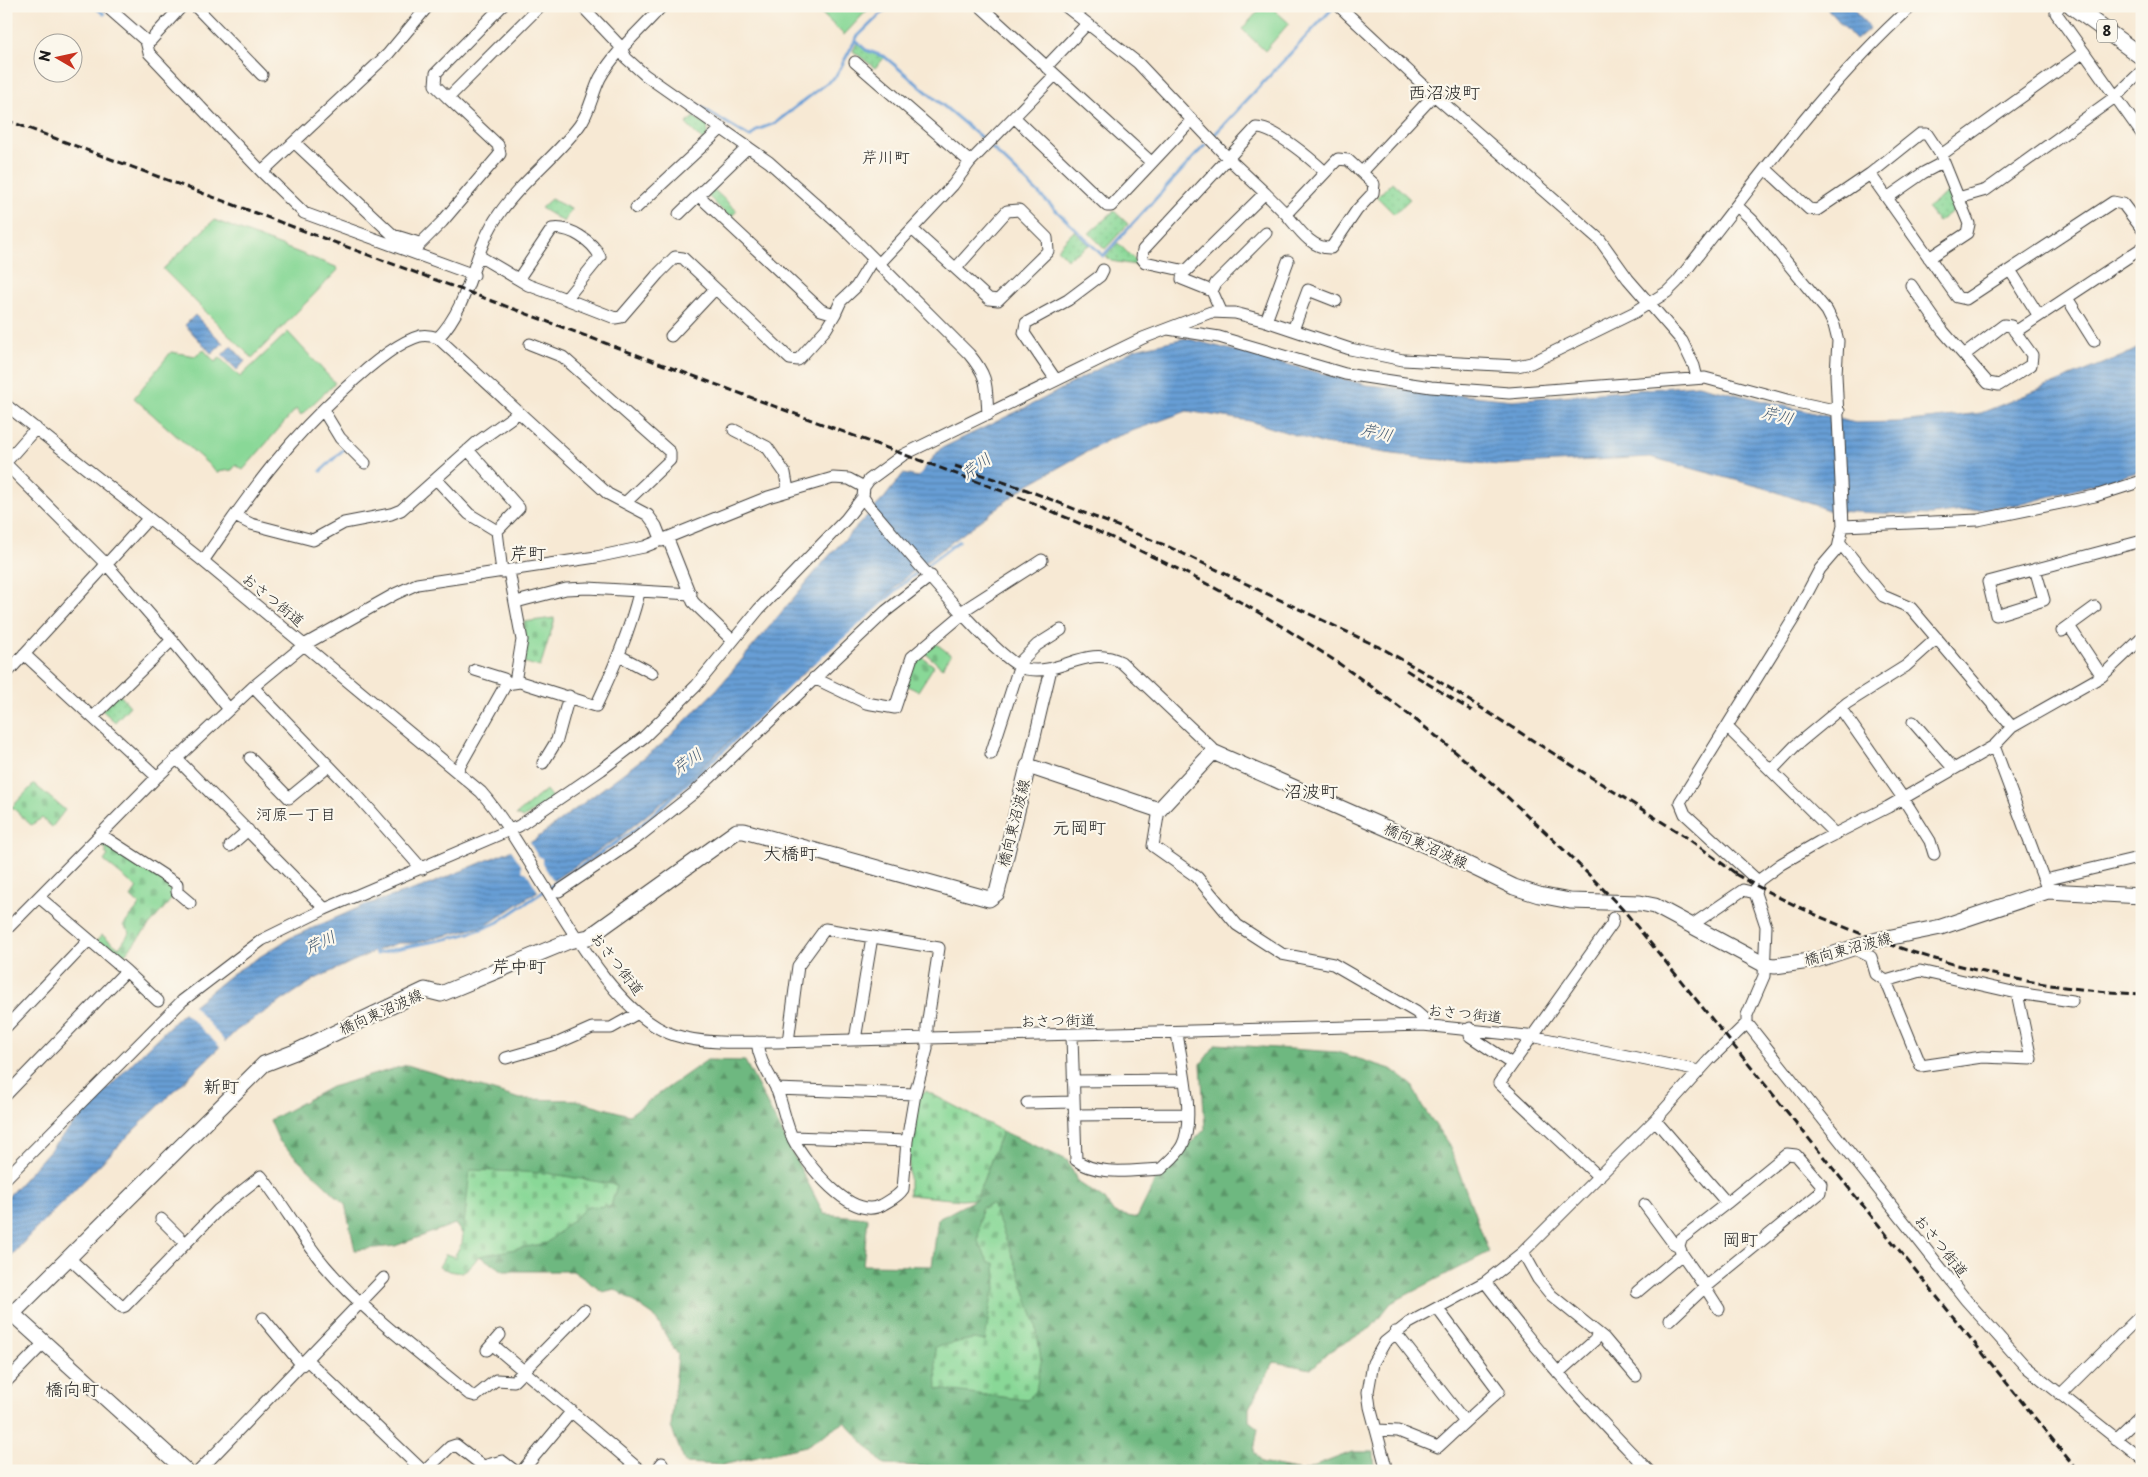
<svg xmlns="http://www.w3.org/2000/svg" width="2148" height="1477" font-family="'Playpen Sans','Klee One',sans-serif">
	<defs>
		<pattern id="forest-firs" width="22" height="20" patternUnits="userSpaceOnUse" patternTransform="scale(1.25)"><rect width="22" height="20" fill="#6eb880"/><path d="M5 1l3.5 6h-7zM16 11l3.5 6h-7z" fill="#5a9568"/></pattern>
		<pattern id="cemetery-stones" width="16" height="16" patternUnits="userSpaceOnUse" patternTransform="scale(1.25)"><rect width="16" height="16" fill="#89d897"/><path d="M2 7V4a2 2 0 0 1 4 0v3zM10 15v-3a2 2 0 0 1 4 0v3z" fill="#76b982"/></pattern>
		<pattern id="park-dots" width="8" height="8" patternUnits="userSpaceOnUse" patternTransform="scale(1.25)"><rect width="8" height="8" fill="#89d897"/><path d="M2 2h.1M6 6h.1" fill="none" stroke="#76b982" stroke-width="1.8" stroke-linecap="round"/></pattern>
		<pattern id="water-rules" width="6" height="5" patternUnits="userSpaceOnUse" patternTransform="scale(1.25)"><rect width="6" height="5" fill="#679ed5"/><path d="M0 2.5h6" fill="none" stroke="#5480ac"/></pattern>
	</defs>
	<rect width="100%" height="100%" fill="#fbf7ec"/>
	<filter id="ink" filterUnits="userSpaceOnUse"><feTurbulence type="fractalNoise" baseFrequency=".02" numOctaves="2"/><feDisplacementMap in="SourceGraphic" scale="10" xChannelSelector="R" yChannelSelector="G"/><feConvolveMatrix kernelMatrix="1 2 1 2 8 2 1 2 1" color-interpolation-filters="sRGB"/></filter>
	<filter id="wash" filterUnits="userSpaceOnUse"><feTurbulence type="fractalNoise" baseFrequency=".0096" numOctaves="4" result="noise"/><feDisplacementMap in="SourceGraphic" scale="20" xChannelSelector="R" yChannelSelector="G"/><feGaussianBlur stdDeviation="1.12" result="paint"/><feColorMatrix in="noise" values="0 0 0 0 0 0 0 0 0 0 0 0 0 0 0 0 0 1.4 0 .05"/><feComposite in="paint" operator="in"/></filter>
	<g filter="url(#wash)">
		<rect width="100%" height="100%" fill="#f7e9d4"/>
		<path fill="#89d897" stroke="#527a5a" d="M814 6H871L844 35Z
			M1263 6H1270L1289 23 1265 51 1242 29Z
			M214 220 336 267 338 270 252 358 163 269Z
			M288 332 335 383 301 415 296 409 243 470 236 465 232 470 217 472 134 398 171 352 196 356 204 350 215 362 220 358 240 377Z"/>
		<path fill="url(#forest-firs)" stroke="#456a4e" d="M1216 1044 1337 1052 1391 1069 1412 1085 1421 1104 1449 1145 1489 1252 1391 1303 1371 1328 1330 1351 1311 1369 1274 1362 1249 1408V1421L1258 1428 1254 1451 1261 1463 1301 1471H974L973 1468 884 1465 845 1422 806 1446 722 1465 685 1463 671 1427 678 1355 654 1316 615 1289 603 1292 573 1271H504L479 1256 455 1224 395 1246 355 1250 345 1204 279 1141 270 1120 331 1087 407 1065 520 1099 576 1100 629 1115 707 1060 745 1061 824 1214 868 1218 863 1265 932 1266 938 1219 976 1199 1002 1131 1067 1160 1078 1182 1105 1200 1114 1213 1137 1218 1156 1179 1205 1129 1201 1064Z
			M1352 1452H1374L1375 1471H1302Z"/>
		<path fill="url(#cemetery-stones)" stroke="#527a5a" d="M554 618V622L540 667 522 662 524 622Z
			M934 642 951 655 942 668 923 651Z
			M922 657 934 666 918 691 905 685 914 658 920 659Z
			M34 784 65 810 52 827 42 818 31 825 12 807Z
			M546 790 553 799 523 818 516 815Z
			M101 838 176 885 175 895 119 961 95 943 102 935 119 948 130 932 123 926 140 905 131 897 137 888 104 861 108 855 105 853 107 850 97 842Z
			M926 1091 1002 1131 976 1199 961 1200 909 1195V1142L919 1095Z
			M470 1170 546 1173 617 1185 611 1206 587 1207 547 1243 479 1256C465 1274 461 1276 439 1267L446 1254 454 1257 462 1243Z
			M992 1204 1017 1267 1036 1325 1041 1361 1036 1391 1027 1400 937 1389 935 1347 973 1339 985 1341 992 1295 996 1290 995 1263H989L978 1241 981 1208Z"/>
		<path fill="url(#park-dots)" stroke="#527a5a" d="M857 43 866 51 885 57 875 68 853 51Z
			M694 117 708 126 707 136 703 141 686 124Z
			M1392 182 1410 199 1394 214 1377 197Z
			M711 187 737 211 730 218 705 193Z
			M1950 191 1957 208 1938 222 1927 208Z
			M551 199 571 209 564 222 541 208Z
			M1114 211 1128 224 1105 249 1089 233Z
			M1074 231 1089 245 1067 259 1057 249Z
			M1118 243 1141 266 1111 261 1106 256Z
			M118 693 130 706 115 722 102 710Z"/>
		<path fill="url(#water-rules)" stroke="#425d78" d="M1825 6H1851L1870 28 1856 40Z
			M195 315 223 343 212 354 185 325Z
			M1185 338 1367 385 1512 400 1698 385 1855 423 1900 422 1981 413 2125 355 2142 346V471L2023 504 1930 515 1831 511 1768 489 1650 457 1500 465 1421 458 1324 444 1250 421 1187 411 1110 439 1029 484 912 572 675 792 622 835 485 926 414 943H398L375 951 315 979 237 1030 136 1128 29 1236 6 1262V1199L68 1130 139 1056 180 1016 232 974 290 938 365 905 428 885 533 841 662 744 718 688 827 558 885 497 903 474 918 477 940 449 1043 399 1135 349Z
			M231 346 245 361 237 370 222 355Z"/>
		<path fill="#f7e9d4" d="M528 840 537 855 542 858V863L555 883 539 893 527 873 522 871 521 865 510 848Z
			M192 1004 226 1043 221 1048 183 1011Z"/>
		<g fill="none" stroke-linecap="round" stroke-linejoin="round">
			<path stroke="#679ed5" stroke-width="3" d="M94 6 104 14
				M856 41 866 50 885 57 983 139
				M633 55 658 78
				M696 104 750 137 757 130 775 123 836 76 857 37 889 6
				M1215 134 1332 9
				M992 148 1103 256 1205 145
				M321 471 344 449
				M815 661 910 578 959 541
				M375 951 376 954C416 942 460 941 498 922L639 827 725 749 794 680"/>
		</g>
	</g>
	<g filter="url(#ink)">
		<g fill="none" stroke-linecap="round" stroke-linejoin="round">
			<defs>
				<path id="minor" d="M106 6 146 41 149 53 262 172
					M195 6 262 75
					M428 6 388 54 262 172 304 213 474 275
					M502 6 436 73 435 85 448 98 540 6
					M582 6 620 46 626 58 645 75 769 162 843 228 969 354C989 378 986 385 988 415
					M980 6 1151 162
					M1065 6 1138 63 1228 158 1265 193 1186 271 1145 262 1142 258 1143 250 1256 128C1274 127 1311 159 1325 172
					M1339 6 1434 95 1600 240 1628 279 1682 341 1694 366 1697 378
					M2059 6 2056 13 2142 134
					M146 41 151 40 182 6
					M855 62 970 162
					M1046 67 1086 25
					M1014 117 1107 206H1111L1192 120
					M295 143 393 235 419 243
					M1941 155 2084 52
					M1766 169 1809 209 1817 210 1870 174 1920 134H1927L1941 155 1969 224 1967 233 1929 258
					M1362 172 1434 95
					M1870 174 1957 297 1966 299 2113 202 2123 204 2142 229
					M1265 193 1286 214 1338 159 1348 160 1374 184 1373 193 1357 210 1331 248C1311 249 1298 228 1286 214
					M698 195 821 310 835 314 841 301 856 287 873 259
					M1887 198 1923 173 1944 162
					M1958 198 1986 190 2115 97 2142 71
					M1737 206 1752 220 1827 311 1834 325 1838 341 1836 374 1843 526 1838 548 1820 569 1794 618 1680 802 1685 814 1758 881
					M636 208 722 128
					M679 214 748 147
					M912 229 989 299 998 300 1048 251 1047 238 1019 210 1007 211 956 268
					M412 252 442 222 500 154 498 145 448 98
					M479 256 528 285 566 299 600 257C593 241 569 226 552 229L519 278
					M879 264 953 185 970 162 1055 75
					M2010 270 2039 316
					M1183 271 1182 279 1212 291 1221 311
					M1911 285 1943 331 1988 383 1999 385 2031 365 2032 355 2011 326 2004 325 1964 355
					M1212 291 1216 283 1266 233
					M2067 298 2094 341
					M566 299 615 318 621 317 658 274 675 257 683 258 790 359 798 360 826 329 835 314
					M1266 321 1288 261
					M1168 329 1219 337 1345 374 1431 387 1509 393 1705 378 1787 400 1839 411
					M1293 330 1308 290 1336 301
					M2015 332 2142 248
					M671 336 715 289
					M438 338C471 303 471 258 495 220 518 184 554 159 579 126 590 112 592 94 600 78 615 51 642 29 662 6
					M530 344 563 357 670 452V460L625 503
					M1056 380 1024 333 1026 323 1068 300 1100 276 1103 270
					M6 405 203 561 481 792C535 853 599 1011 674 1035 706 1045 743 1042 776 1042L1423 1025 1536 1037 1699 1071
					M323 410 340 438 365 463
					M734 430 767 447 785 473 788 490
					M468 450 519 508 497 531
					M6 462 36 428
					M6 464 106 564 172 640 93 717
					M436 479 469 514 497 531 502 572
					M235 516 251 524 313 540 344 523 391 514 401 510 476 443 518 413
					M1843 526 1978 520 2095 496 2142 481
					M668 539 693 602 732 640
					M1840 543 1883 596 1911 608 2012 727
					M203 561C227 527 250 492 277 460 303 428 381 346 420 336 426 335 432 336 438 338L608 494 648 515 656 526 662 541
					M2035 569 2044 600 1996 615 1988 582 2142 541
					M509 571 522 640 515 682
					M516 602 566 589 588 588 691 594
					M961 612 1042 560
					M2069 626 2102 676
					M2062 631 2095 607
					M172 640 229 709
					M24 654 157 777
					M620 656 652 673
					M475 670 504 679 508 683
					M6 674 148 519
					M814 678 866 703 895 708 912 657 963 614
					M253 687 357 795 422 869
					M1841 709 1903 798 1930 841 1934 854
					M1913 722 1953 768
					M1727 727 1835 834
					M1994 746 2048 891
					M1213 752 1212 748 1121 662C1086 644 1061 676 1026 669 997 663 894 534 868 505L863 497 864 487 869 480 903 455 1143 338 1211 312 1235 313 1266 321 1350 349 1403 360 1517 366 1531 363 1635 312 1667 292 1677 282C1752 187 1822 87 1912 6
					M991 754 1021 661 1037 645 1061 630
					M176 758 325 909
					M250 758 289 798 328 766
					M543 763 557 740 569 696
					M1028 766 1051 669
					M1772 770 1795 746 1847 703 1906 666 1937 638
					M457 771 506 684 520 682 596 706C614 668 629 633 639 593
					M1159 810 1153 846 1197 877 1237 925 1282 954 1333 964 1416 1012 1423 1018V1025
					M100 834 177 884V892L190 903
					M230 846 248 830
					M2045 880 2142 857
					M559 891 632 842 694 793 886 611 931 576
					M40 898 126 971 158 1001
					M1692 925 1743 890 1755 893
					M6 930 157 777 253 687 304 645 395 594 417 584 596 557 644 547 768 497 833 478 849 479 864 487
					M1853 948 1871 957 1876 974 1886 981 1920 971 2017 993 2072 1001
					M1886 981 1921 1066 1982 1057 2031 1059 2017 993
					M1747 1023 1966 1300 2025 1366 2142 1459
					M6 1027 88 941
					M1470 1028V1036L1512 1064
					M1072 1036 1076 1160C1098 1177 1134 1170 1161 1169 1168 1162 1177 1155 1182 1146 1196 1119 1181 1062 1177 1033
					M855 1040 872 937
					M757 1042C759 1061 768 1072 776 1088 783 1104 785 1123 793 1139 805 1162 851 1222 882 1205 890 1200 898 1197 903 1189L907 1141 915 1094 927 1049V1026L939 948 825 929 798 966 788 1042
					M506 1058 558 1043 592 1028H611L638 1013
					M1073 1081 1184 1080
					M776 1089 915 1094
					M6 1095 126 971
					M1027 1103 1074 1102
					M1074 1115 1187 1114
					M1655 1120 1727 1203 1787 1154 1796 1155 1821 1184 1820 1193 1705 1287 1682 1254 1679 1246 1681 1239 1727 1203
					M792 1137 907 1141
					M1599 1177 1499 1083 1612 924 1613 918
					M6 1178 182 1001 262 940 325 909 519 826 601 770 644 737 696 686 759 609 846 519 863 497
					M1645 1205 1673 1243 1679 1246
					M161 1219 185 1243
					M1523 1252 1538 1279 1551 1295 1604 1338 1636 1376
					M69 1258 122 1307 125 1306 218 1210 261 1176C284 1205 301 1237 325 1266 366 1314 420 1353 469 1394L476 1396 496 1380 514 1381 584 1310
					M1485 1282C1535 1349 1590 1411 1649 1471
					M1637 1292 1682 1254
					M1437 1308 1499 1391 1465 1422
					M263 1318 302 1365
					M1670 1320 1705 1287 1719 1309
					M492 1344 641 1471
					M487 1350 500 1335
					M307 1360 423 1471
					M1558 1373 1595 1340 1598 1333
					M6 1382 44 1343
					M2060 1395 2142 1314
					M1377 1430 1398 1431 1438 1447 1465 1422 1395 1332
					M2116 1439 2142 1414
					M199 1471 384 1278
					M425 1471 450 1447 456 1445 483 1466 502 1461 515 1471
					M522 1471 572 1411
					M656 1471 662 1463
					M1387 1471 1370 1407 1368 1392 1373 1363 1385 1342 1409 1323 1485 1282 1523 1252 1655 1120 1710 1059 1747 1023V1015L1764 976 1766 926 1755 893 1758 881 1781 864 1819 842 1888 807 1994 746 2012 727 2102 676 2142 638"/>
				<path id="major" d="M6 1308 186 1471
					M12 1314 264 1064 295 1052 425 990 441 994 569 941 589 937 737 831H744L989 899 997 893 1028 766 1159 810 1213 752 1450 856 1514 887 1539 895 1570 901 1640 903 1655 906 1765 965 1775 966 1816 960 1877 940 1941 927 2048 891 2142 896"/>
				<path id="highway" d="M2072 6 2142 57"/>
			</defs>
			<use href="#minor" stroke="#3d3b38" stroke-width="13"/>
			<use href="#major" stroke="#3d3b38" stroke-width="17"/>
			<use href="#highway" stroke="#3d3b38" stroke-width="18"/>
			<use href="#minor" stroke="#fff" stroke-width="11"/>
			<use href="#major" stroke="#fff" stroke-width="15"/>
			<use href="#highway" stroke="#fff" stroke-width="16"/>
			<path stroke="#1c1c1c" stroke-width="3" stroke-dasharray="8 4" stroke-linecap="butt" d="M6 120 1021 498C1098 531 1176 565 1249 607 1390 688 1515 796 1626 913L2078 1471
				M955 466 1027 490 1167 546 1385 650 1432 677 1686 837 1742 878
				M1406 670 1472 711
				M1735 874C1859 944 2000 988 2142 994"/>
		</g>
	</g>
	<g text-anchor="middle" stroke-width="4.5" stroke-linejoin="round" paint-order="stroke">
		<rect fill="#fbf7ec" stroke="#5f5e5a" stroke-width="1" x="2097" y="19.5" width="20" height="23" rx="4"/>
		<g font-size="14" font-weight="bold" fill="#1c1c1c">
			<text x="2107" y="36">8</text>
		</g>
		<g font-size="15" fill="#1c1c1c" stroke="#fbf7ec">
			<text transform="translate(273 600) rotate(39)" y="5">おさつ街道</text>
			<text transform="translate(1014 823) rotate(-76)" y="5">橋向東沼波線</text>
			<text transform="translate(1426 846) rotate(24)" y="5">橋向東沼波線</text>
			<text transform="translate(1848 949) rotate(-15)" y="5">橋向東沼波線</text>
			<text transform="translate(617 964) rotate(52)" y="5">おさつ街道</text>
			<text transform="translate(381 1012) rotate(-24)" y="5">橋向東沼波線</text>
			<text transform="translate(1465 1014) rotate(6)" y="5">おさつ街道</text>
			<text transform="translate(1058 1021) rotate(-1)" y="5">おさつ街道</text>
			<text transform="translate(1941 1246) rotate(51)" y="5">おさつ街道</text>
		</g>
		<g font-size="16" fill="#1c1c1c" stroke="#fbf7ec">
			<text x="886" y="163">芹川町</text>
			<text x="296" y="820">河原一丁目</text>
		</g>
		<g font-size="16" font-style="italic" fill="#3e566f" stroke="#fbf7ec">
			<text transform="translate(1778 415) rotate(14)" y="6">芹川</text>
			<text transform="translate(1377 432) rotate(13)" y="6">芹川</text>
			<text transform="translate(976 466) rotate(-36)" y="6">芹川</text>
			<text transform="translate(687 761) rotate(-35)" y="6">芹川</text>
			<text transform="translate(320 942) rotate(-25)" y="6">芹川</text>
		</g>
		<g font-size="18" fill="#1c1c1c" stroke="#fbf7ec">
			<text x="1444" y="99">西沼波町</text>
			<text x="528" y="560">芹町</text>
			<text x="1311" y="798">沼波町</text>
			<text x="1079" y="834">元岡町</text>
			<text x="790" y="860">大橋町</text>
			<text x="519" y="973">芹中町</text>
			<text x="221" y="1093">新町</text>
			<text x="1740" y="1246">岡町</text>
			<text x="72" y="1396">橋向町</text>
		</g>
	</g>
	<rect width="2148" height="1477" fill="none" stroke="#fbf7ec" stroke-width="25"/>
	<g transform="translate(58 58) rotate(279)"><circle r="24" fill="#fbf7ec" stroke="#a29f99"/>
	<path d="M0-4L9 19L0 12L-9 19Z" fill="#c8321e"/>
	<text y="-8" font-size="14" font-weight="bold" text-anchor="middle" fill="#1c1c1c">N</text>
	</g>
</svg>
